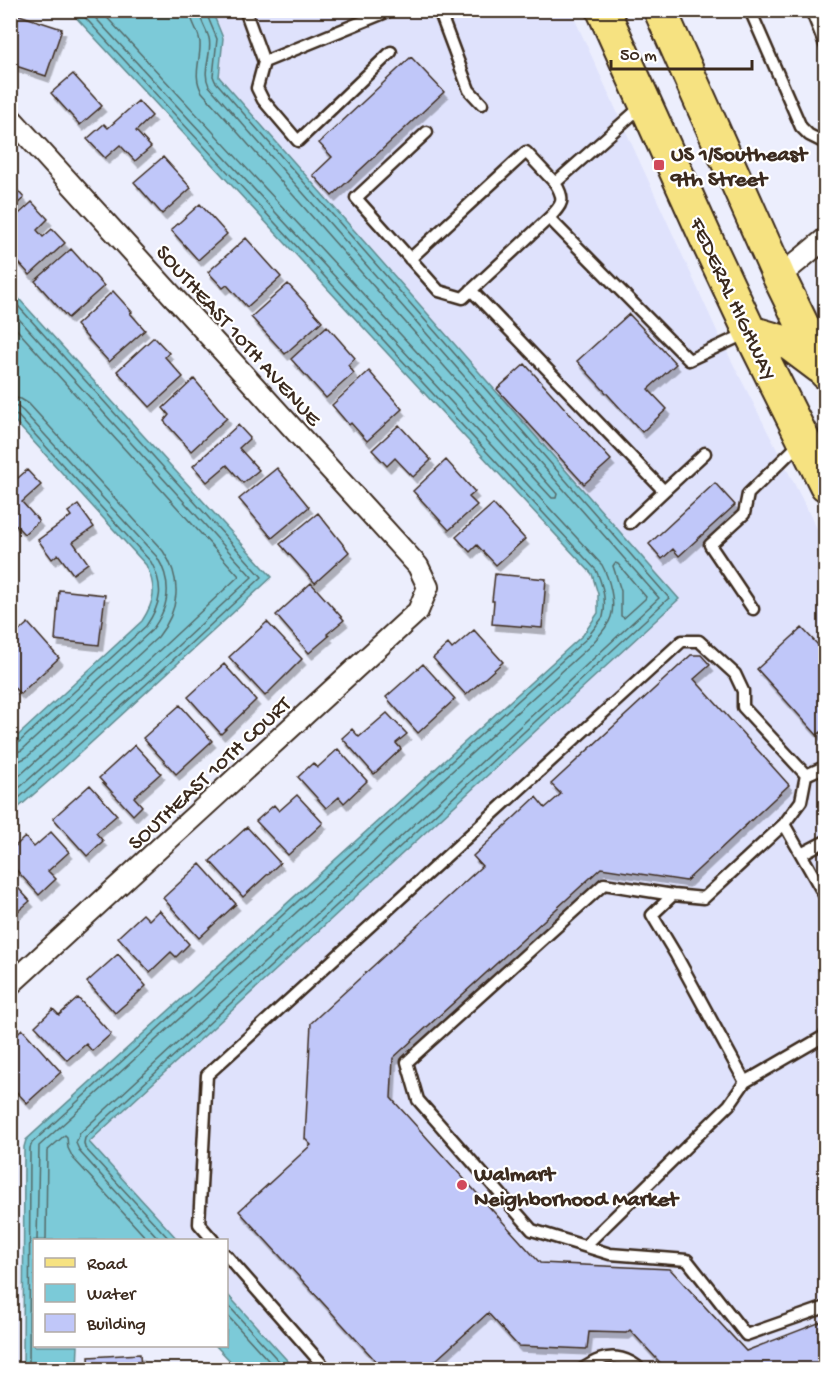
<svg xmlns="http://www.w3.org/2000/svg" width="836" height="1380" font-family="'Gochi Hand',sans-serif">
	<defs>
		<filter id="shadow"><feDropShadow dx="3.5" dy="6" stdDeviation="0" flood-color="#0004"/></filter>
	</defs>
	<rect width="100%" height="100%" fill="#eceefd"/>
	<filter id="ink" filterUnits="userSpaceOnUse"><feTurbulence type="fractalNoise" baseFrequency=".0167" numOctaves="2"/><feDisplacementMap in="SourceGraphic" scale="12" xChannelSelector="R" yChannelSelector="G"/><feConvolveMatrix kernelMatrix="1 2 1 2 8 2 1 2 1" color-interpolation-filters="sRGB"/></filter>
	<g filter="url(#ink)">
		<path fill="#dfe2fc" d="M212 11H571L722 342 825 544V1369H295L227 1294 226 1240H178L89 1143 679 599 219 77 223 38Z"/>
		<path fill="#7bcad8" stroke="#618a8e" stroke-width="1.5" d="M70 11H212L223 38 219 77 679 599 89 1142 178 1240H34V1346H78L77 1369 23 1370 24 1147 26 1140 583 635 598 613V594L592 574Z
			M10 289 272 577 58 773 11 814V742L142 621C155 601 157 588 146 565L11 417Z
			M227 1294 295 1369H238L216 1346H226Z"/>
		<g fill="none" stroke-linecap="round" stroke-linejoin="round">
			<path stroke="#556a68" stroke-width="1.5" d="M100 10 552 498H556L557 494 202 92C192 76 201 60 200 43 200 32 190 22 190 10
				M10 297 262 577 161 671 10 806
				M10 309 252 577 156 666 10 796
				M10 322 239 576 150 659 10 784
				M10 397 21 399 29 404 163 551C183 580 179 611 158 637L27 757 19 761 10 762
				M10 406 18 407 23 411 157 557C173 583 170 607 151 631L22 750 17 752 10 753
				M10 414 18 416 151 562C164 586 162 603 146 626L17 744 10 746
				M615 563 618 564 646 597 645 599 624 618 621 616V591L613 566Z
				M37 1240 39 1146 591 645C598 637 608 627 611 617 616 602 609 578 602 565L88 10
				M46 1240 47 1151 65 1135 67 1137 68 1148 73 1158 148 1240
				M160 1240 80 1152 76 1143 80 1133 659 598 209 86C201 71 213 54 209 38 206 28 200 21 199 10
				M170 1240 85 1148 84 1143 85 1138 669 598 215 81 213 76 217 39 207 15V10
				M226 1303 287 1370
				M226 1314 277 1370
				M29 1370 30 1148 32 1143 586 639 603 617C607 600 603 585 596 570L78 10"/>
		</g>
		<path fill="#c0c7f9" stroke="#3b2a1e" stroke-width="1.5" filter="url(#shadow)" d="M13 13 62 29 46 76 10 64V20Z
			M411 57 444 92 332 196 313 175 332 157 319 143Z
			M73 74 102 106 80 125 51 93Z
			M138 101 152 116 136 131 151 147 135 161 120 145 105 158 87 139 104 124 108 128Z
			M163 157 191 188 162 214 134 182Z
			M11 183 24 198 10 210V184Z
			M32 202 48 219 37 230 43 237 52 229 65 243 30 275 10 253V222Z
			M200 204 227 234 198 260 171 230Z
			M246 238 281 277 247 307 227 285 223 288 208 272Z
			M71 249 104 286 68 318 35 281Z
			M288 284 322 321 285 354 251 317Z
			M113 291 132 312 130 313 145 330 109 362 76 325Z
			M629 314 676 364 648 389 667 409 642 432 577 361Z
			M327 326 355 358 348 365 354 373 326 398 291 359Z
			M154 337 169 353 165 357 183 377 150 407 117 371Z
			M525 364 611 460 584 484 497 389Z
			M369 371 402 409 367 441 351 423 349 425 332 405Z
			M194 379 227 418 191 451 164 421 169 415 163 408Z
			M238 425 250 438 239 448 259 470 243 483 227 465 207 482 193 466Z
			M399 425 431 460 413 477 395 458 387 466 372 450Z
			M446 460 475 492 469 497 477 505 449 530 413 491Z
			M277 468 309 507 272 538 239 499Z
			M27 470 41 485 22 502 39 521 24 534 10 519V485Z
			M715 483 735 505 679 556 673 549 662 559 649 544Z
			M493 504 525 539 496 565 477 545 470 552 456 537Z
			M78 505 94 527 73 542 88 563 73 574 58 554 52 559 38 540 71 516 68 512Z
			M318 513 349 552 315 583 280 544Z
			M495 574 546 579 542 628 492 624 494 601H492Z
			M311 583 344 620 327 634 329 636 309 653 276 615Z
			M59 590 105 595 99 645 55 640Z
			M267 622 302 659 265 696 229 657Z
			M28 623 59 658 20 694 10 683V639Z
			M802 628 818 645 824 640 826 642V728L817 735 757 669Z
			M474 630 503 662 466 695 433 658 448 644 452 649Z
			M691 655H701L710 665 694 679 789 785 686 881 601 868 393 1058 391 1098 540 1263 670 1269 746 1351 826 1320V1370H667L630 1330 626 1333 589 1332 587 1349 518 1346 488 1313 425 1370H384L239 1211 311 1145 305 1139 311 1023 482 866 473 856 536 797 545 808 561 794 551 784Z
			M224 664 256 700 221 734 188 697Z
			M423 664 455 699 418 733 386 697Z
			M180 705 212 741 176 774 143 738Z
			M387 713 407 734 396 743 401 749 374 774 342 738 352 729 359 737Z
			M135 745 161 773 134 797 142 806 133 815 99 778Z
			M338 749 367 781 344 803 339 797 326 808 298 777 313 763 317 768Z
			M90 785 117 815 96 833 103 841 87 856 53 818Z
			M297 795 323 823 288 855 256 821 274 805 279 811Z
			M247 827 280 863 243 897 210 861Z
			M51 832 69 852 48 871 56 879 39 895 10 863V851L25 837 34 847Z
			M200 864 236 904 199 938 163 898Z
			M10 879 30 901 10 918Z
			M159 910 189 944 176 957 171 952 150 972 118 937 143 914 149 920Z
			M118 954 146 986 115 1013 87 982Z
			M78 998 111 1034 92 1051 86 1044 67 1060 35 1026 53 1009 59 1015Z
			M22 1029 61 1072 27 1103 10 1085V1056L15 1052 10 1048V1040Z
			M140 1354 141 1370H90L89 1357Z"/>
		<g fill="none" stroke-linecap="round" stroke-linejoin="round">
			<defs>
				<path id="service" d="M245 10 264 62 257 88 263 100 298 141 391 52
					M439 10 469 90 482 104
					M750 10 801 127 809 135 823 142 826 141
					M811 10 826 47
					M264 62 391 10
					M643 105 555 183C566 200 562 205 549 218L689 360 747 333
					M427 132 356 198 439 291 463 298 549 218
					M410 259 526 152 555 183
					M471 290 664 491 705 453
					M630 523 664 491
					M753 609 710 545 744 514 748 494 801 442
					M806 775 826 766
					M784 824 826 898
					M801 854 826 841
					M673 895 652 915 676 955 745 1082 826 1035
					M213 1240 199 1224 207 1075 682 641H699L735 674 743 691V707L806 775 801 801 784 824 704 898 673 895 604 884 407 1062 418 1100 532 1230 610 1254 687 1260 746 1335 826 1307
					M585 1246 729 1105 745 1082
					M226 1255 327 1370
					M581 1370C587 1366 593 1362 599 1360 614 1354 630 1359 641 1370"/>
				<path id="minor" d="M10 117 418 566 428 587 418 611 10 985
					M779 277 826 238"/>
				<path id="primary" d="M603 10 710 247 750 332 826 485
					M660 10 779 277 826 373
					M750 332 788 343 820 367"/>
			</defs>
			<use href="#service" stroke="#3b2a1e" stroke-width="15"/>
			<use href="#minor" stroke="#3b2a1e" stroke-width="24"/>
			<use href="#primary" stroke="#3b2a1e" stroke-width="36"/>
			<use href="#service" stroke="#fff" stroke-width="10"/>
			<use href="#minor" stroke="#fff" stroke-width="20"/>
			<use href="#primary" stroke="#f6e281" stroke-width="32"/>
		</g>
	</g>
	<g fill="#d1495b" stroke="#fff" stroke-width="2">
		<rect x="653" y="159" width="12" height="12" rx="3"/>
		<circle cx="462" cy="1185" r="6"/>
	</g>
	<g text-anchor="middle" stroke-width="4.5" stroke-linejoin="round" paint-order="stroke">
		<g font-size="22" font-weight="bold" fill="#3b2a1e" stroke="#fff" text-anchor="start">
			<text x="671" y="160">US 1/Southeast<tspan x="671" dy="25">9th Street</tspan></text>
			<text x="474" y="1180">Walmart<tspan x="474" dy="25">Neighborhood Market</tspan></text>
		</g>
		<g font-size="22" fill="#3b2a1e" stroke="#fff">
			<text transform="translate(735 298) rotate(65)" y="8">FEDERAL HIGHWAY</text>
			<text transform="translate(240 334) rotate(48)" y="8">SOUTHEAST 10TH AVENUE</text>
			<text transform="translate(208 772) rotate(-43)" y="8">SOUTHEAST 10TH COURT</text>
		</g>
	</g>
	<rect width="836" height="1380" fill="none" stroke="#fff" stroke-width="36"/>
	<rect x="18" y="18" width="800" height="1344" fill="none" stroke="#3b2a1e" stroke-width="2" filter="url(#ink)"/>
	<rect x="33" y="1239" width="195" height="108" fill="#ffffff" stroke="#b1aaa5" stroke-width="1.5"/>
	<rect x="45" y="1258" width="30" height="9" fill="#f6e281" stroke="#b1aaa5" stroke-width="1.5"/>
	<text x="87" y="1269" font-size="18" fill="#3b2a1e">Road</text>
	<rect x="45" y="1284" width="30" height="18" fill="#7bcad8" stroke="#b1aaa5" stroke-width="1.5"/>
	<text x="87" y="1299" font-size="18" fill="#3b2a1e">Water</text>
	<rect x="45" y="1314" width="30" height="18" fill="#c0c7f9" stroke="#b1aaa5" stroke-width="1.5"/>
	<text x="87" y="1329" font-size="18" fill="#3b2a1e">Building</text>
	<path d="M611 60v9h141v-9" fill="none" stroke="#3b2a1e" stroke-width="3"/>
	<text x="620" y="60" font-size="18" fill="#3b2a1e" stroke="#ffffff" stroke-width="4.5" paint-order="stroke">50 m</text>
</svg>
